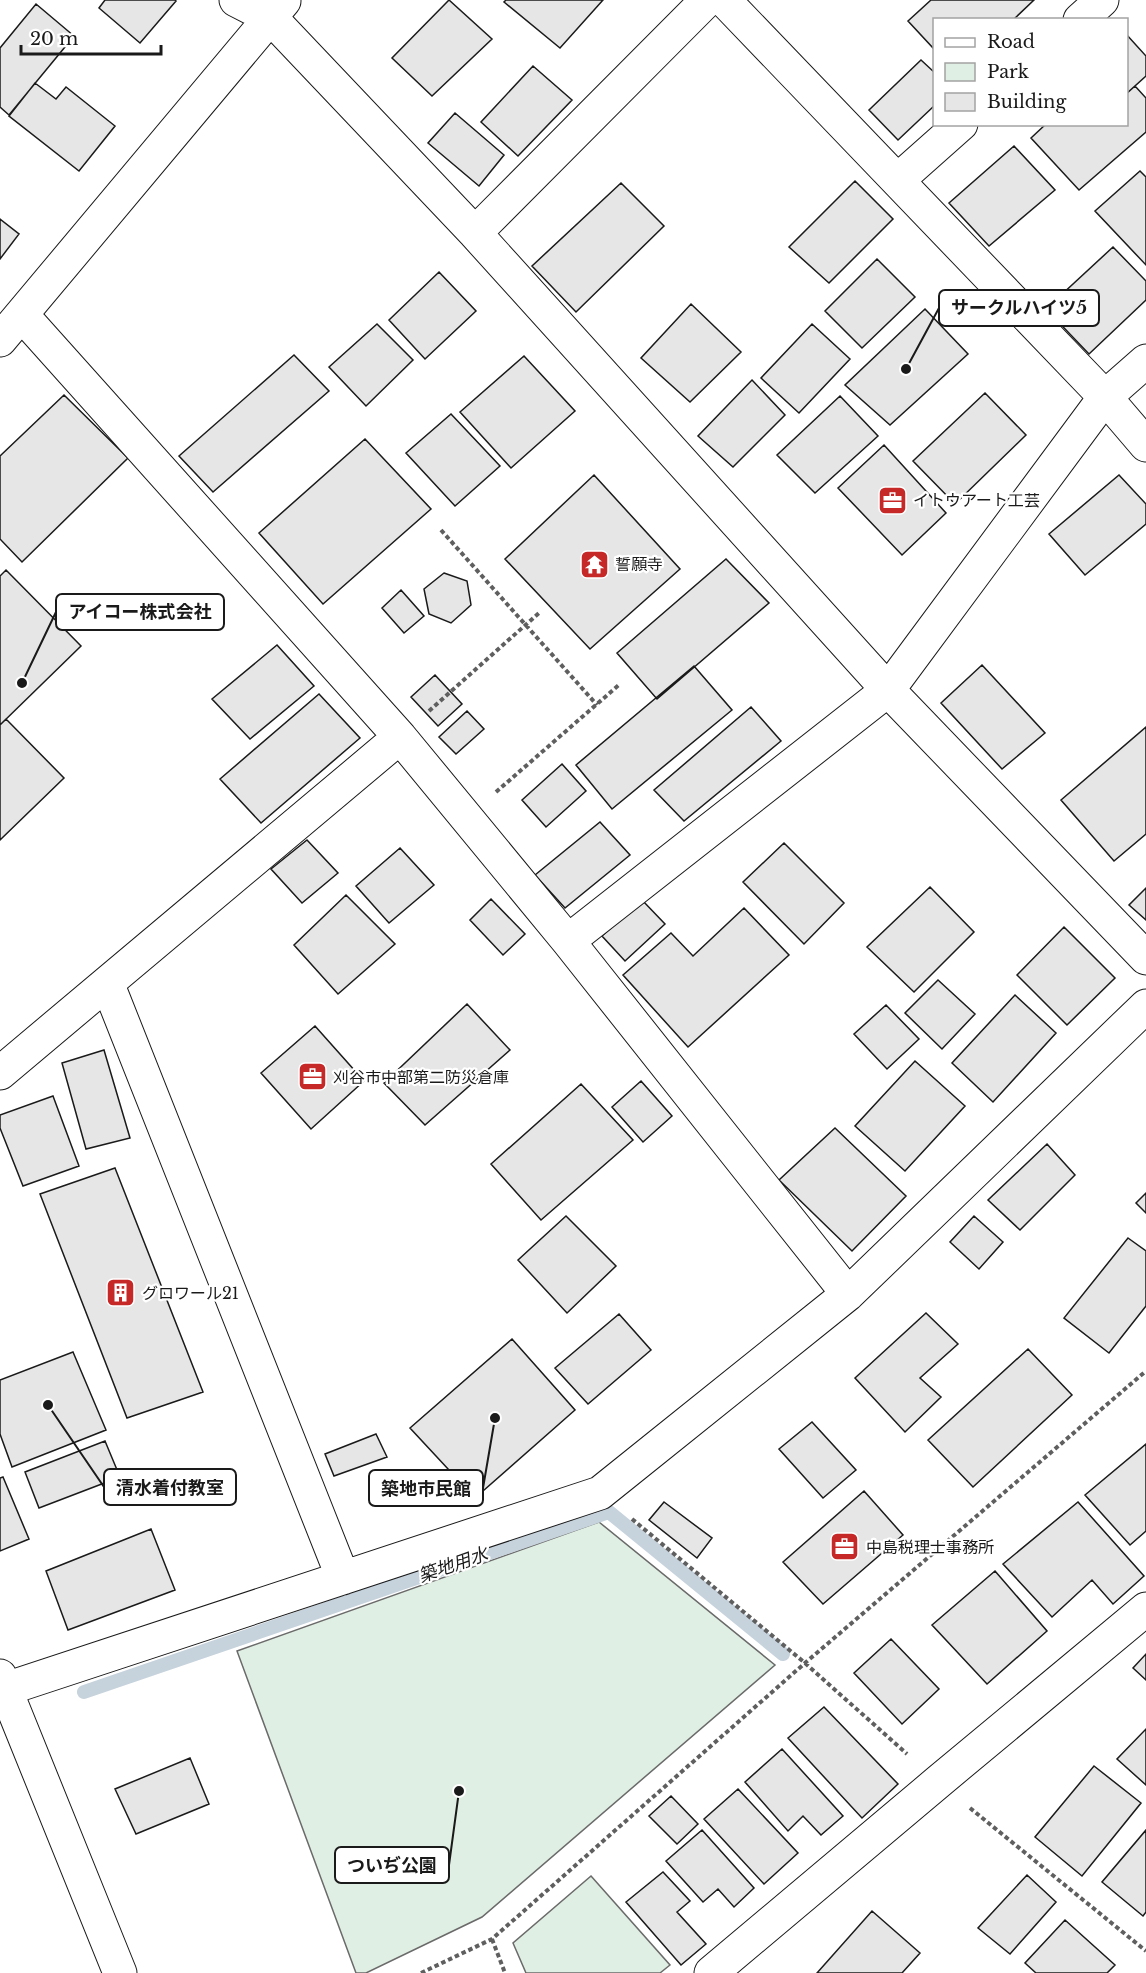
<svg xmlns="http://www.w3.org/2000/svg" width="1146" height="1973" viewBox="0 0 1146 1973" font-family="'Libre Baskerville','Noto Sans JP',serif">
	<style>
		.green { fill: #e0efe3; stroke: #6a6a6a; stroke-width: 1.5 }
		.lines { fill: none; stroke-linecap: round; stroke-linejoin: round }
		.stream { stroke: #c6d2dc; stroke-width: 14 }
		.building { fill: #e6e6e6; stroke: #1a1a1a; stroke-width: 1.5 }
		.minor-casing { stroke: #1a1a1a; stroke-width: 35 }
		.path { stroke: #5f5f5f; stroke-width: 4; stroke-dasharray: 4.5 3; stroke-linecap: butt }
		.minor { stroke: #fff; stroke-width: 33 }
		.labels { text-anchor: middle; stroke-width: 4.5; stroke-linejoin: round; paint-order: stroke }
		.poi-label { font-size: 16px; fill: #1a1a1a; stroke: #fff; text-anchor: start }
		.water-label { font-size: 18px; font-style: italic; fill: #1a1a1a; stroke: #fff }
		.leader { fill: none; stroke: #1a1a1a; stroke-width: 2 }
		.callout-dot { fill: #1a1a1a; stroke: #fff; stroke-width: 2 }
		.callout { fill: #fff; stroke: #1a1a1a; stroke-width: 2 }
		.callout-label { font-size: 18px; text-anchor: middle; font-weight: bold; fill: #1a1a1a }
	</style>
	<rect width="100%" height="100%" fill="#fff"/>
	<path class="green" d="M599 1522 775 1665 482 1917 366 1973H356L237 1651Z
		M591 1876 670 1965 660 1973H526L513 1943Z"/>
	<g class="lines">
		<path class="stream" d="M84 1692 609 1512 783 1654"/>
	</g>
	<path class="building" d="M105 0H175L176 1 140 43 99 8Z
		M449 0 492 39 432 96 392 58Z
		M506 0H603L560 48 504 2Z
		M931 0H1034L1013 20H934V49L908 21Z
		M36 4 74 36 9 115 0 107V48Z
		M1126 34 1146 56V76L1126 94Z
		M921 60 934 72V106L898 140 869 110Z
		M533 66 572 100 518 156 481 122Z
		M35 83 56 99 66 87 115 126 79 171 9 116Z
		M1135 86 1146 98V132L1079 190 1031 138 1046 124H1126V94Z
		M455 113 504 155 479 186 428 143Z
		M1014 146 1055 190 989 246 949 203Z
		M1140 171 1146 177V265L1095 211Z
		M855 181 893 219 829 283 789 247Z
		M621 183 664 226 576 312 532 266Z
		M0 219 19 234 0 259Z
		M1113 247 1146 281V300L1089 354 1046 309Z
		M877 259 915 297 862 348 825 311Z
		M439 272 476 311 425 359 389 320Z
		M691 304 741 352 690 402 641 358Z
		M925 309 968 354 890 425 845 385Z
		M377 324 413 360 366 406 329 367Z
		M812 324 850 359 799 413 761 378Z
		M294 355 329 391 213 492 179 456Z
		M524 356 575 411 511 468 460 412Z
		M752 380 785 415 733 467 698 436Z
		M985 393 1026 435 955 504 913 461Z
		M64 395 128 458 22 562 0 539V456Z
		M840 396 878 436 815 493 777 455Z
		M451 414 500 466 455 506 406 453Z
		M365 439 431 509 323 604 259 533Z
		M884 445 946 513 902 555 838 488Z
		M594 475 680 569 590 649 505 559Z
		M1119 475 1146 504V524L1085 575 1049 534Z
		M726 559 769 603 657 699 617 653Z
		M6 570 81 646 0 725V576Z
		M444 573 467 581 471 605 451 623 429 614 424 589Z
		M401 590 424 616 404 633 382 608Z
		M277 645 314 686 250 739 212 699Z
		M982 665 1045 733 1002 769 941 703Z
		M694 666 732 710 612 809 576 765Z
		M435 675 462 704 438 726 411 697Z
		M319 694 360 738 261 823 220 779Z
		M751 707 781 741 684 821 654 790Z
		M467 711 484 729 456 754 439 737Z
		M6 719 64 778 0 840V725Z
		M1146 727V834L1114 861 1061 800Z
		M562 764 586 791 546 827 522 800Z
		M600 822 630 855 565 908 535 875Z
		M307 840 338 873 302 903 271 869Z
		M784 843 844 903 804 944 743 882Z
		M400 848 434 885 389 923 356 886Z
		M930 887 974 932 914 992 867 947Z
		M1146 888V920L1129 905Z
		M346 895 395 944 338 994 294 945Z
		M491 899 525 934 503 955 470 920Z
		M642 900 665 924 625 961 602 936Z
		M744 908 789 955 688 1047 623 975 671 933 693 956Z
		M1064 927 1115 978 1067 1025 1017 975Z
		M938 980 975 1014 942 1049 905 1013Z
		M1015 995 1056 1033 993 1102 952 1063Z
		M467 1004 510 1050 425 1125 384 1083Z
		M886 1005 919 1039 887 1069 854 1034Z
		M315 1026 364 1081 311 1129 261 1073Z
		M104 1050 130 1138 86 1149 62 1063Z
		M915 1061 965 1106 905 1171 855 1126Z
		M641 1081 672 1116 643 1142 612 1107Z
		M581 1084 633 1140 541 1220 491 1164Z
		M53 1096 79 1166 23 1186 0 1128V1115Z
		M835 1128 906 1196 852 1251 779 1180Z
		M1047 1144 1075 1175 1020 1230 988 1200Z
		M115 1168 203 1392 127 1418 40 1194Z
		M1146 1193V1213L1136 1203Z
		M566 1216 616 1266 567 1313 518 1260Z
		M974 1216 1003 1242 979 1269 950 1242Z
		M1128 1238 1146 1251V1306L1109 1353 1064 1318Z
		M926 1313 958 1344 920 1378 941 1397 905 1432 855 1378Z
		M619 1314 651 1350 588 1404 555 1368Z
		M512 1339 575 1410 475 1498 410 1428Z
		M1028 1349 1072 1395 973 1487 928 1440Z
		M73 1352 106 1430 12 1467 0 1434V1380Z
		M812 1422 856 1470 823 1498 779 1449Z
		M376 1434 387 1457 334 1476 325 1454Z
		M105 1441 120 1477 39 1508 25 1472Z
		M1146 1444V1531L1130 1545 1085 1495Z
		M3 1477 29 1539 0 1551V1478Z
		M864 1491 903 1535 823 1604 783 1562Z
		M664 1502 712 1538 697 1558 649 1520Z
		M1078 1502 1144 1576 1113 1604 1092 1580 1052 1617 1003 1564Z
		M151 1529 175 1590 68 1630 46 1571Z
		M995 1571 1047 1631 987 1684 932 1625Z
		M891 1639 939 1689 902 1724 854 1673Z
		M1146 1654V1680L1133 1668Z
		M824 1707 898 1784 862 1818 788 1738Z
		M1146 1729V1785L1117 1759Z
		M782 1749 843 1816 821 1835 803 1816 788 1831 745 1782Z
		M190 1758 209 1804 136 1834 115 1789Z
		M1094 1766 1141 1803 1082 1876 1035 1837Z
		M738 1789 798 1853 764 1884 704 1819Z
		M671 1796 698 1824 677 1844 649 1816Z
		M702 1830 754 1888 734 1907 718 1889 703 1902 666 1861Z
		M1146 1830V1912L1143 1916 1102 1882Z
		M663 1872 690 1901 677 1912 706 1944 681 1965 626 1902Z
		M1027 1875 1056 1902 1010 1954 978 1928Z
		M872 1911 920 1953 902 1973H817Z
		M1065 1920 1115 1965 1107 1973H1036L1025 1963Z"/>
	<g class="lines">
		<defs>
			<path id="minor" d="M236 0 271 18 475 233 888 690 1146 958
				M724 0 1105 397 1146 445
				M1080 20 1102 0
				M898 180 961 124
				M475 233 707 0
				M22 315 400 737 568 941 848 1294
				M0 340 284 1
				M568 941 888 690 1105 397 1146 361
				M108 985 343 1578
				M0 1073 400 737
				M0 1676 120 1973
				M0 1691 600 1493 848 1294 1146 1006
				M711 1973 938 1782 1146 1609"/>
		</defs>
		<use href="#minor" class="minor-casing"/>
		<path class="path" d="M441 530 597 705
			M429 711 540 612
			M496 792 620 684
			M632 1519 805 1663 907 1754
			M970 1808 1146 1951
			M492 1939 505 1973
			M421 1973 492 1939 805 1663 1146 1371"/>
		<use href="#minor" class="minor"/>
	</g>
	<defs>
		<symbol id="office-square" viewBox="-11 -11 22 22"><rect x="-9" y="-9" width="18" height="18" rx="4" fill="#c62828" stroke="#fff"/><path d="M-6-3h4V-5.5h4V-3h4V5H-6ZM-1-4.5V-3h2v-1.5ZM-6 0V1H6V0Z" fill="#fff"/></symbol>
		<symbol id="temple-square" viewBox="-11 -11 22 22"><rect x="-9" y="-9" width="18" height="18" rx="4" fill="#c62828" stroke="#fff"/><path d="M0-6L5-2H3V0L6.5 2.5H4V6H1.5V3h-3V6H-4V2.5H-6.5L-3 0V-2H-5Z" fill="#fff"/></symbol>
		<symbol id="building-square" viewBox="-11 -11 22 22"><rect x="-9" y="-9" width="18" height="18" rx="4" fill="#c62828" stroke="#fff"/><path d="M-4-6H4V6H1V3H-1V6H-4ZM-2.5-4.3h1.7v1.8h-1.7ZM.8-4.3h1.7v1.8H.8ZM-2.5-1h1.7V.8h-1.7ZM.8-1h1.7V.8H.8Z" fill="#fff"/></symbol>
	</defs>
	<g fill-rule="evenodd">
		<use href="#office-square" x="876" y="484" width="33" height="33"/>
		<use href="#temple-square" x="578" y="548" width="33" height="33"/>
		<use href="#office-square" x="296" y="1060" width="33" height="33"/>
		<use href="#building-square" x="104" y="1276" width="33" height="33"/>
		<use href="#office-square" x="828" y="1530" width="33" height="33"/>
	</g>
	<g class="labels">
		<g class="poi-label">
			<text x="913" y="506">イトウアート工芸</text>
			<text x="615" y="570">誓願寺</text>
			<text x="333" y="1083">刈谷市中部第二防災倉庫</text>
			<text x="142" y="1299">グロワール21</text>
			<text x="866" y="1553">中島税理士事務所</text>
		</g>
		<g class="water-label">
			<text transform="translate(453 1565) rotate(-19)" y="6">築地用水</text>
		</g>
	</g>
	<path class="leader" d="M906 369L939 308M22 683L56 612M48 1405L104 1487M495 1418L483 1488M459 1791L449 1865"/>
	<g class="callout-dot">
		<circle cx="906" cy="369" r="6"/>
		<circle cx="22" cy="683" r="6"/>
		<circle cx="48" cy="1405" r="6"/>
		<circle cx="495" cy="1418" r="6"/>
		<circle cx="459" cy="1791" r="6"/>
	</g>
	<g class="callout">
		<rect x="939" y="290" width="160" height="36" rx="6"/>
		<rect x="56" y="594" width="168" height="36" rx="6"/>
		<rect x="104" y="1469" width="132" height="36" rx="6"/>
		<rect x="369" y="1470" width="114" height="36" rx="6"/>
		<rect x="335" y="1847" width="114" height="36" rx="6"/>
	</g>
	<g class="callout-label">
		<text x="1019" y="314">サークルハイツ5</text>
		<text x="140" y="618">アイコー株式会社</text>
		<text x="170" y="1494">清水着付教室</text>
		<text x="426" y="1495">築地市民館</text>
		<text x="392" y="1872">ついぢ公園</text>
	</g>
	<rect x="933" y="18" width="195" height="108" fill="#ffffff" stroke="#a3a3a3" stroke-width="1.5"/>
	<rect x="945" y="38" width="30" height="9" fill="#ffffff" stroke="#a3a3a3" stroke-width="1.5"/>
	<text x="987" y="48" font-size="18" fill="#1a1a1a">Road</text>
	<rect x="945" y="63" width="30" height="18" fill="#e0efe3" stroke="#a3a3a3" stroke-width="1.5"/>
	<text x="987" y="78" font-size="18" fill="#1a1a1a">Park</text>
	<rect x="945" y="93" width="30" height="18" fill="#e6e6e6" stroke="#a3a3a3" stroke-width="1.5"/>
	<text x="987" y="108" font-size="18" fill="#1a1a1a">Building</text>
	<path d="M21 45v9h140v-9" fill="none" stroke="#1a1a1a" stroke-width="3"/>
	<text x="30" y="45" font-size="18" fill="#1a1a1a" stroke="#ffffff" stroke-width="4.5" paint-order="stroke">20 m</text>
</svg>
